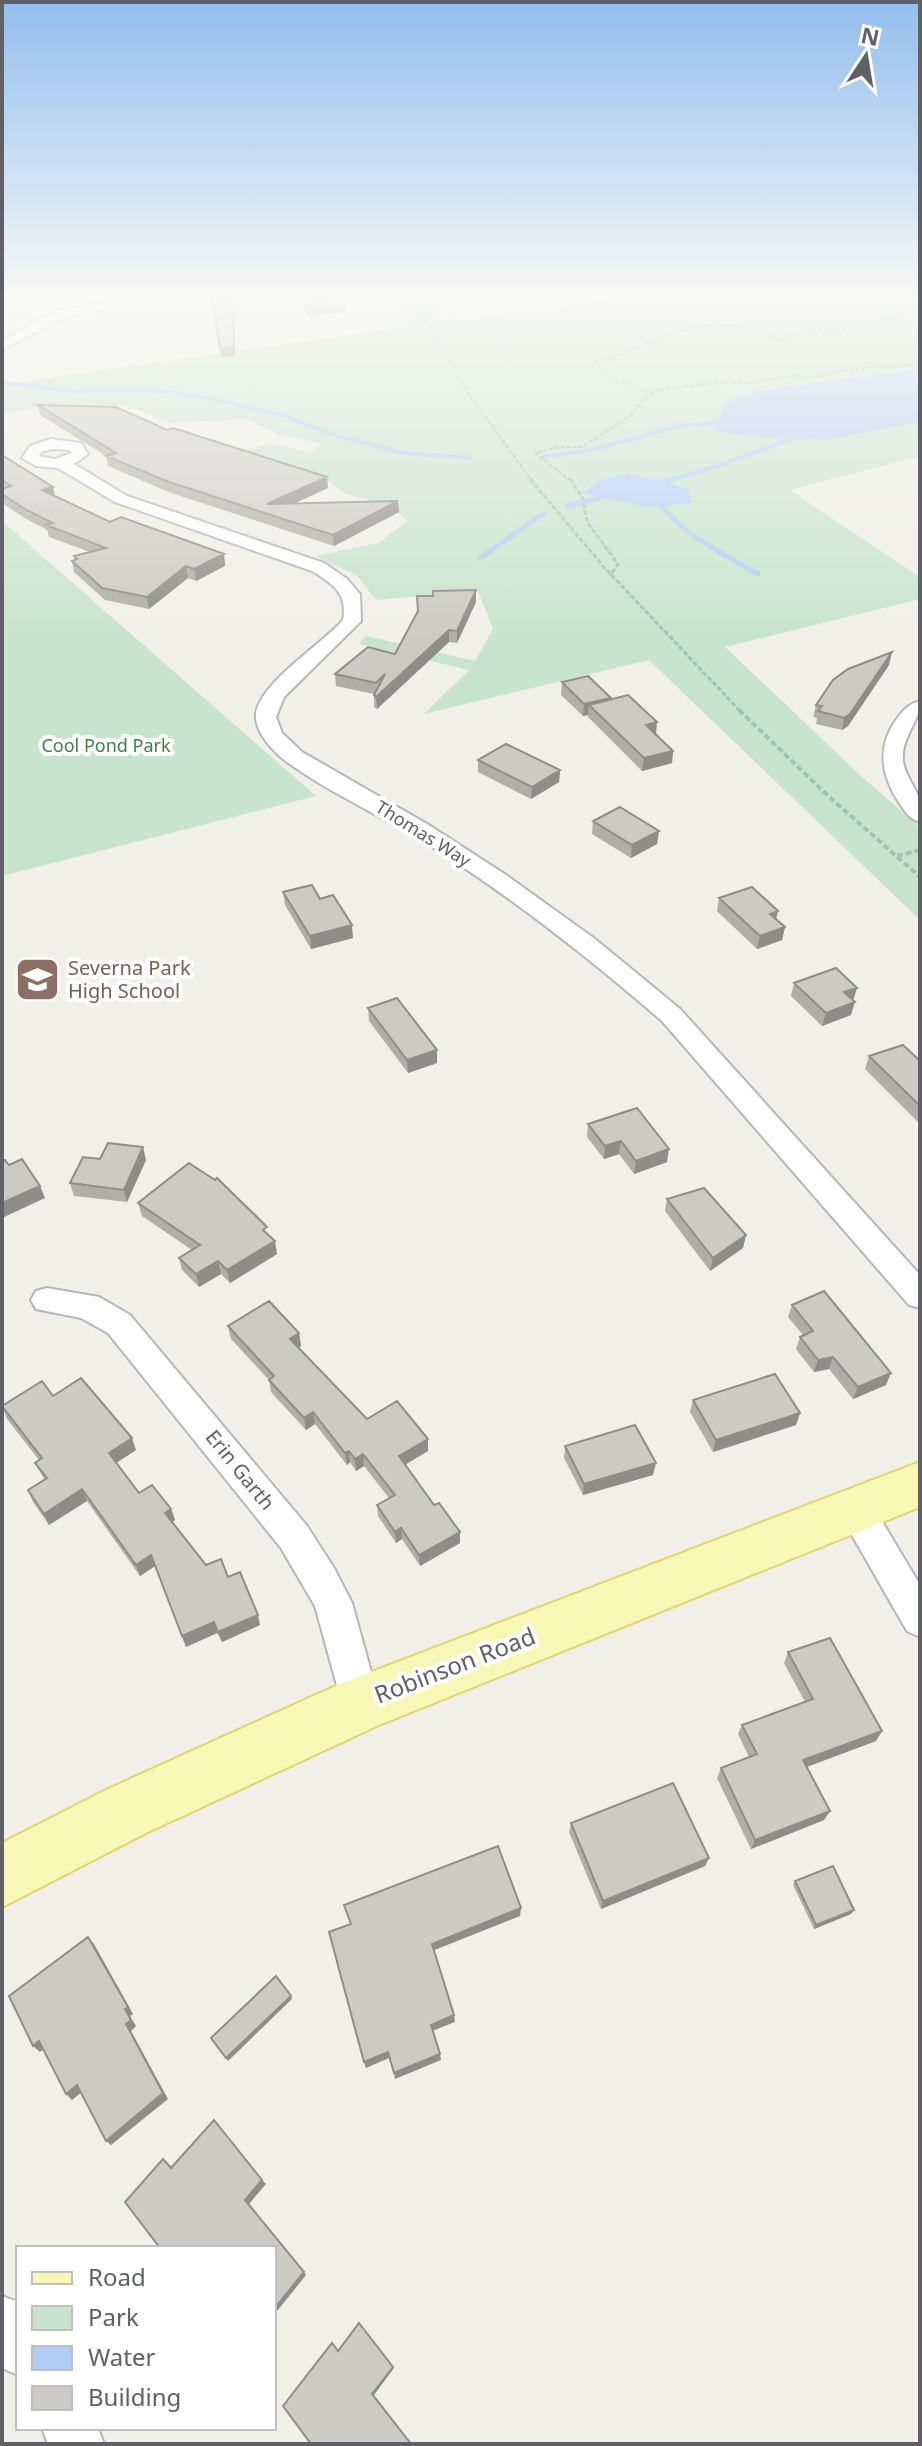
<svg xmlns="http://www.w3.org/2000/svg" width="922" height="2446" viewBox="0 0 922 2446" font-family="'Noto Sans',sans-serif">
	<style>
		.green { fill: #c8e4cc }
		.water { fill: #b1cdf7 }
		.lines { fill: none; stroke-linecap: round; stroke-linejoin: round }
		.stream-far1 { stroke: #b1cdf7; stroke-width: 4 }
		.stream { stroke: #b1cdf7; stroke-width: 5 }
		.street-casing { stroke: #b5b6bb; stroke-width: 4 }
		.primary-casing { stroke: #e4d56d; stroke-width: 4 }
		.path-far2 { stroke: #a1c5b1; stroke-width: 2; stroke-dasharray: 4 2; stroke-linecap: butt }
		.path-far1 { stroke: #a1c5b1; stroke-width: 3; stroke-dasharray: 5 2; stroke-linecap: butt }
		.path { stroke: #a1c5b1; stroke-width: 4; stroke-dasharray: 6 3; stroke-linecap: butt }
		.street { fill: #fff; fill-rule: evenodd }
		.primary { fill: #f7f7b6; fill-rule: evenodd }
		.wall { fill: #afaea9 }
		.shaded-wall { fill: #8e8d8a }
		.building { fill: #cbcac5; stroke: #8e8d8a; stroke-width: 2 }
		.labels { text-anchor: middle; stroke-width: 8; stroke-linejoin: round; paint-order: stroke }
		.far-park-label { font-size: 18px; fill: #3e7f4b; stroke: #fff }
		.far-street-label { font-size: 18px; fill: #5f6167; stroke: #fff }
		.education-label { font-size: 20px; fill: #785e54; stroke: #fff; text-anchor: start }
		.street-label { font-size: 20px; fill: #5f6167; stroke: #fff }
		.near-street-label { font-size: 24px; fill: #5f6167; stroke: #fff }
	</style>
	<rect width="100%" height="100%" fill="#f0efe8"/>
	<path class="green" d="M396 298H432L446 320 620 298H920V456L790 490 920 577V599L725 647 862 777 920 827V920L649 660 424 714 469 670 359 644 366 636 475 661 493 629 478 591 376 600 357 576 315 556 378 543 408 521 390 506 346 494 329 482 229 454 269 444 310 452 323 444 278 434 246 419 170 423 126 405 37 408 2 413V385L408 326Z
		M2 521 316 796 2 876Z"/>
	<path class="water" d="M920 369V422L826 440 765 438 714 431 725 403 759 391Z
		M628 473 688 489 692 503 646 507 584 493 598 481Z"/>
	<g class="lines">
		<path class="stream-far1" d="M2 383 73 391 145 389 207 398 282 415 334 435 404 453 470 458
			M543 457 596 449 683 425 727 423
			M666 481 721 465 798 436"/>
		<path class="stream" d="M653 485 673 479
			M654 495C677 533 721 552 758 574
			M568 506 611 495
			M480 558 543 514"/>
		<defs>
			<path id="street" d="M128 298H158L64 317 2 350V341L55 311Z
				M51 439 81 443 88 454 74 464 127 496 324 563 347 579 360 594 361 621 284 697 276 717 282 733 302 752 427 824 506 875 595 939 680 1009 920 1275V1308L909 1305 662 1021C588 957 512 897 429 845 383 816 331 794 287 762 275 753 257 735 256 718 254 686 323 644 343 620 348 593 333 584 312 571L115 502 58 468 36 466 22 458 30 446ZM52 449 70 450 72 453 55 459 39 456 41 452Z
				M920 701C920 723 901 736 903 761 905 777 917 788 920 802 921 808 920 816 920 822 909 819 904 810 898 801 881 774 877 747 896 720 902 711 910 703 920 701Z
				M47 1288 99 1297 130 1315 307 1526 334 1568 352 1603 380 1704 374 1718 360 1723 346 1718 315 1606 281 1548 108 1333 81 1318 36 1309 31 1300 36 1291Z
				M855 1493 868 1498 920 1585V1637L907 1631 837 1509 842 1498Z
				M2 2296 18 2302V2375L2 2368Z
				M42 2428H98L104 2444H48Z"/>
			<path id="primary" d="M920 1462V1507L379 1725 148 1832 2 1907V1843L106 1790 340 1684Z"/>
		</defs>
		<use href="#street" class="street-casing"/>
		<use href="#primary" class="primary-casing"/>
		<path class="path-far2" d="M413 298 468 393 532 481
			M653 393 606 376 599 369 601 363 665 335 700 326H734L780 340 814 329H845L904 314 907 306H920
			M571 481 535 453 559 447H582L630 416 648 395 657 390 722 382 753 383 785 376 822 377 836 371 920 364"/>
		<path class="path-far1" d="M530 479 603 566 741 712
			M570 479 583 499 587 522 618 564 610 576"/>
		<path class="path" d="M739 710 826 794 920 877
			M897 856 920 850"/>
		<use href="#street" class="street"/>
		<use href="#primary" class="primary"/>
	</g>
	<path class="wall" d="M38 405 167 430 327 477 328 488 295 503 399 512 334 546 171 493 108 466 106 456 40 415Z
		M2 455 53 487 55 496 110 522 224 554 225 566 196 581 188 578 149 609 105 600 74 572 72 561 75 560 74 556 90 552 49 537 47 530 26 519 2 503Z
		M476 602 457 643 449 642 377 709 374 707V694L336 686 335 674 395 654Z
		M889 665 848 726 842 730 816 724 817 718 813 717 816 705Z
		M562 682 611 699 656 734 673 751 672 763 642 771 588 717V715L583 716 561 695Z
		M478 760 560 770 559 782 531 799 478 772Z
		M593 821 657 844 631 858 592 834Z
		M283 892 320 899 353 938 311 949 285 905Z
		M719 898 776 919 785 927 782 940 757 949 717 911Z
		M794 983 853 1001 851 1015 822 1026 791 996Z
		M368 1008 437 1063 408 1073 369 1021Z
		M869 1056 920 1061V1124L865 1069Z
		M588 1124 667 1162 634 1174 619 1154 604 1159 587 1137Z
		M100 1159 146 1160 127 1202 74 1196 70 1183Z
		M667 1199 746 1235 743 1248 710 1271 665 1211Z
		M138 1203 269 1235 277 1254 230 1283 221 1274 199 1287 182 1270 179 1258 192 1250 142 1216Z
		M792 1305 886 1385 853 1399 829 1369 814 1372 796 1349 800 1337 803 1335 788 1317Z
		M228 1326 299 1333 301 1346 298 1347 367 1419 428 1451 405 1465 460 1543 420 1566 402 1539 396 1543 378 1516 377 1505 389 1498 364 1466 356 1471 350 1462 347 1465 315 1424 306 1430 271 1392 269 1380 231 1339Z
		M53 1396 136 1450 116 1463 139 1493 171 1509 175 1520 172 1522 206 1565 228 1577 260 1625 222 1642 217 1633 186 1647 155 1566 140 1576 87 1501 49 1525 33 1502 28 1490 44 1479 35 1463 39 1460 7 1419 2 1406Z
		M693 1400 800 1413 796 1425 713 1452 690 1412Z
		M565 1446 653 1475 583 1495 564 1458Z
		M788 1652 882 1731 876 1741 807 1767 830 1811 824 1820 751 1849 717 1778 721 1768 749 1757 738 1734 742 1725 805 1702 784 1663Z
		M571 1823 709 1858 705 1866 601 1909 569 1832Z
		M795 1881 854 1910 851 1914 814 1929 793 1885Z"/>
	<path class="shaded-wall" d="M234 298 235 356 221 357 220 348Z
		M346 303V312L307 316 306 307Z
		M327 477 328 488 269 515 267 504Z
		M53 487 55 498 42 490Z
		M398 501 399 512 334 546 333 535Z
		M224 554 225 566 196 581 194 569Z
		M186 566 188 578 149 609 147 597Z
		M476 590V602L457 643V631Z
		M449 630V642L377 709 376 697Z
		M892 652 889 665 848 726 842 730 844 718Z
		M611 698 610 710 589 705 588 715 583 716 584 704Z
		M657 722 656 735 646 725Z
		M673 751 672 763 642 771 644 758Z
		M560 770 559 782 531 799 532 787Z
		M659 831 657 844 631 858 632 845Z
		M778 911 775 924 770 914Z
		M352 925 353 938 311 949 310 936Z
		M785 927 782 940 757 949 760 936Z
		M857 988 853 1001 844 992Z
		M855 1002 851 1015 822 1026 826 1013Z
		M437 1050V1063L408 1073 407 1060Z
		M621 1141 619 1154 604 1159 605 1146Z
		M143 1147 146 1160 127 1202 124 1190Z
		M669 1149 667 1162 634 1174 636 1161Z
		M40 1186 45 1198 2 1218V1203Z
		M746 1235 743 1248 710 1271 713 1258Z
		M275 1241 277 1254 230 1283 227 1270Z
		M218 1261 221 1274 199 1287 196 1274Z
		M299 1333 301 1346 292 1351 290 1339Z
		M833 1357 829 1369 814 1372 818 1360Z
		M891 1373 886 1385 853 1399 858 1387Z
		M313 1412 315 1424 306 1430 304 1418Z
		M800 1413 796 1425 713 1452 716 1440Z
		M132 1438 136 1450 113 1465 109 1453Z
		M428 1439V1451L399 1468V1456Z
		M349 1451 350 1462 347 1465 345 1453Z
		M363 1454 364 1466 356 1471 355 1459Z
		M656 1463 653 1475 583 1495 584 1484Z
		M82 1489 87 1501 49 1525 44 1514Z
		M171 1509 175 1520 169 1524 165 1513Z
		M401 1528 402 1539 396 1543 395 1532Z
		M460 1532V1543L420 1566 419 1555Z
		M151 1555 155 1566 140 1576 136 1565Z
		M258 1615 260 1625 222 1642 218 1632Z
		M214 1622 217 1633 186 1647 182 1636Z
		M882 1731 876 1741 798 1770 803 1760Z
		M830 1811 824 1820 751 1849 755 1840Z
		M709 1858 705 1866 601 1909 603 1901Z
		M521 1908 520 1916 432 1951V1944Z
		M854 1910 851 1914 814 1929 816 1925Z
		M88 1937 94 1944 133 2014 130 2016 136 2026 131 2031 168 2099 111 2145 106 2141 126 2024Z
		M291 1996 292 1999 228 2061 226 2058Z
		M454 2015 455 2022 432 2031 431 2025Z
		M39 2041 45 2048 40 2052 33 2046Z
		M388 2052 389 2058 366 2068 364 2062Z
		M440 2054 441 2060 395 2079 394 2073Z
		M77 2085 83 2091 72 2100 66 2094Z
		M262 2180 266 2184 249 2204 306 2275 274 2315V2309L245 2200Z
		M359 2323 394 2368 374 2395 412 2444 372 2394Z"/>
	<path class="building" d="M212 298H234V347L220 348Z
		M304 298H342L346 303 306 307Z
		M38 405 116 407 167 430 173 428 327 477 267 504 398 501 333 535 169 482 106 456 116 453Z
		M2 455 53 487 42 490 110 522 121 517 224 554 194 569 186 566 147 597 102 588 72 561 77 559 74 556 106 548 46 525 53 523 23 508 2 494V489L11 486 2 480Z
		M476 590 457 631 449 630 376 697 374 695 385 674 376 683 335 674 368 647 395 654 418 611 417 596H433V591Z
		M892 652 850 714 844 718 818 711 822 706 816 705 833 680 848 669Z
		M588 676 611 698 584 704 562 682Z
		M628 695 657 722 646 725 673 751 644 758 589 705Z
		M506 744 560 770 532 787 478 760Z
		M620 807 659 831 632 845 593 821Z
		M312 885 320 899 333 895 352 925 310 936 283 892Z
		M752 887 778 911 770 914 785 927 760 936 719 898Z
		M836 968 857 988 844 992 855 1002 826 1013 794 983Z
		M397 998 437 1050 407 1060 368 1008Z
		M903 1045 920 1061V1106L869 1056Z
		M637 1108 669 1149 636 1161 621 1141 605 1146 588 1124Z
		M108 1143 143 1147 124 1190 70 1183 83 1157 100 1159Z
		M22 1159 40 1186 2 1203V1161L5 1160 9 1165Z
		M189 1163 215 1180 217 1178 267 1227 263 1230 275 1241 227 1270 218 1261 196 1274 179 1258 200 1245 138 1203Z
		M704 1188 746 1235 713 1258 667 1199Z
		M824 1291 891 1373 858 1387 833 1357 818 1360 800 1337 813 1331 792 1305Z
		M269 1301 299 1333 290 1339 367 1419 397 1401 428 1439 399 1456 434 1505 439 1503 460 1532 419 1555 401 1528 395 1532 377 1505 395 1495 363 1454 355 1459 349 1451 345 1453 313 1412 304 1418 269 1380 274 1376 228 1326Z
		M775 1374 800 1413 716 1440 693 1400Z
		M81 1378 132 1438 109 1453 139 1493 152 1485 171 1509 165 1513 206 1565 221 1559 228 1577 240 1572 258 1615 218 1632 214 1622 182 1636 151 1555 136 1565 82 1489 44 1514 28 1490 47 1478 35 1463 42 1458 2 1406 42 1381 53 1396Z
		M635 1425 656 1463 584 1484 565 1446Z
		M830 1638 882 1731 803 1760 830 1811 755 1840 721 1768 757 1754 742 1725 813 1699 788 1652Z
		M673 1783 709 1858 603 1901 571 1823Z
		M498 1846 521 1908 432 1944 454 2015 431 2025 440 2054 394 2073 388 2052 364 2062 329 1932 351 1924 344 1905Z
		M833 1866 854 1910 816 1925 795 1881Z
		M88 1937 128 2007 125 2009 131 2020 126 2024 163 2093 106 2141 77 2085 66 2094 39 2041 33 2046 9 1996Z
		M276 1976 291 1996 226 2058 211 2038Z
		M214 2120 262 2180 245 2200 304 2272 274 2309V2248H160L125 2202 163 2159 171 2168Z
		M359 2323 393 2367 372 2394 411 2444H311L283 2406 332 2343 338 2351Z"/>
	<linearGradient id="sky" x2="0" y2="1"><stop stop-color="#92beee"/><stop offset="0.46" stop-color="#f8f8f5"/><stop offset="1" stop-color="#f8f8f5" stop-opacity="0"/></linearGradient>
	<rect width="922" height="641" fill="url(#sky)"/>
	<defs>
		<symbol id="school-square" viewBox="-11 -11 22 22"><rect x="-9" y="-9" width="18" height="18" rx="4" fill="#8d6e63" stroke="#fff"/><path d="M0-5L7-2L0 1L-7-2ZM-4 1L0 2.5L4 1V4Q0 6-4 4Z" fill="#fff"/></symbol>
	</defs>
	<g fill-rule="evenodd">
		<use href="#school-square" x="12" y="954" width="51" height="51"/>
	</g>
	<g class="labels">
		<g class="far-park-label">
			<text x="106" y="752">Cool Pond Park</text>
		</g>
		<g class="far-street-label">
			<text transform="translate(423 834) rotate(32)" y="6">Thomas Way</text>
		</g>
		<g class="education-label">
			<text x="68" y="975">Severna Park<tspan x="68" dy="23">High School</tspan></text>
		</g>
		<g class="street-label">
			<text transform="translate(240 1470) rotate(51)" y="7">Erin Garth</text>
		</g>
		<g class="near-street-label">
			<text transform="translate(455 1666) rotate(-21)" y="8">Robinson Road</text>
		</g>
	</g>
	<rect width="922" height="2446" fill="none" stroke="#5f6167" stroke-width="8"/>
	<rect x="16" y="2246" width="260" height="184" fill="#ffffff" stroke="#bfc0c2" stroke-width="2"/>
	<rect x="32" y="2272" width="40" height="12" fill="#f7f7b6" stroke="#bfc0c2" stroke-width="2"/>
	<text x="88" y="2286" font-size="24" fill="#5f6167">Road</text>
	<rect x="32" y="2306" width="40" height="24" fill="#c8e4cc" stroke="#bfc0c2" stroke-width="2"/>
	<text x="88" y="2326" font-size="24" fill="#5f6167">Park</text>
	<rect x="32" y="2346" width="40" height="24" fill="#b1cdf7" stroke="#bfc0c2" stroke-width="2"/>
	<text x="88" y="2366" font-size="24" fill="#5f6167">Water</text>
	<rect x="32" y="2386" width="40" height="24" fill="#cbcac5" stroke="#bfc0c2" stroke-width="2"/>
	<text x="88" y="2406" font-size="24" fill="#5f6167">Building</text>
	<g transform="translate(866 56) rotate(12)" stroke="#ffffff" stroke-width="6" paint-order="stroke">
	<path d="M0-6L14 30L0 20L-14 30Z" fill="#5f6167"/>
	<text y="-12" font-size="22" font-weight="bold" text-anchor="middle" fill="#5f6167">N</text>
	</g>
</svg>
